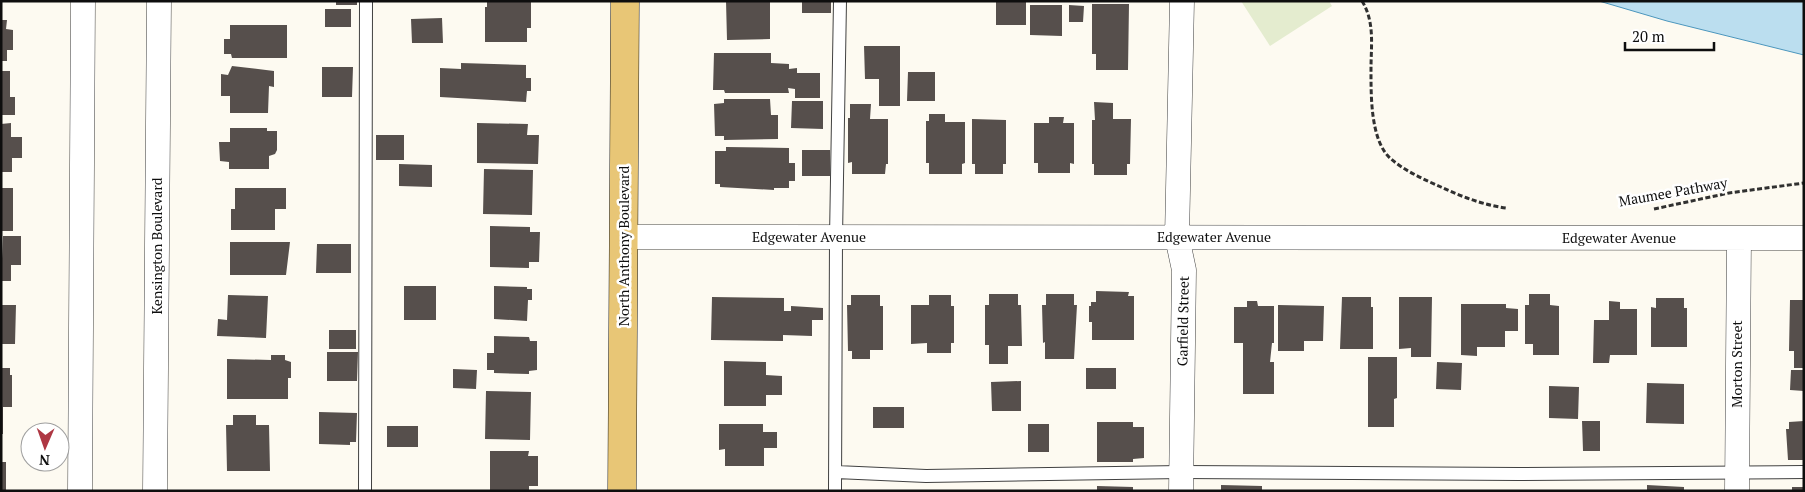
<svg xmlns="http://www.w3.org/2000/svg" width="1805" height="492" viewBox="0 0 1805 492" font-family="'PT Serif',serif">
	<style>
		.pitch { fill: #e4eccf }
		.water { fill: #bbdeef; stroke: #4b96bd }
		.building { fill: #564f4c }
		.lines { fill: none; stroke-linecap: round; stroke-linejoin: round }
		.service-casing { stroke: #414141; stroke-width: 14 }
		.minor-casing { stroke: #414141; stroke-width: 25 }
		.primary-casing { stroke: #1f1f1f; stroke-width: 29 }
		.path { stroke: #303030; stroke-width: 3; stroke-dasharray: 5 2.5; stroke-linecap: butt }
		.service { stroke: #fff; stroke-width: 12 }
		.minor { stroke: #fff; stroke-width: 24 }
		.primary { stroke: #e8c676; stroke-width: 28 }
		.labels { text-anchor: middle; stroke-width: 5; stroke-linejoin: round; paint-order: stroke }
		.street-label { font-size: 14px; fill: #0e0e0e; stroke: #fff }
	</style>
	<rect width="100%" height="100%" fill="#fdfaf1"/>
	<path class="pitch" d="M1241 1H1329L1332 6 1270 46Z"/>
	<path class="water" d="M1599 1H1804V55L1667 21Z"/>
	<path class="building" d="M336 1H357V5H336Z
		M487 1H531V28H527V42H485V7H487Z
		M726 1 770 2V39L727 40Z
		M802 1H831V13H802Z
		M996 1H1026V25H996Z
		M1092 4H1129L1128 70H1096V54H1092Z
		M1030 5H1062V36L1030 35Z
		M1069 5 1084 6 1083 22H1069Z
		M325 9H351V27H325Z
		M442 18 443 43H412L411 19Z
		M1 20H7L6 29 13 30V50H7V61H1Z
		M230 25H287V58H232L231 54H224V39H230Z
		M864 46H900V106H879V79H865Z
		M714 53H771V63L789 64V69L797 68V73H820V98H795V89L788 88 789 93H725L724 90H713Z
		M461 63 526 65V78H531V91H527L526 102 440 97V68L461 69Z
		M232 66 274 71V87L269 86 268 113H230V96H221V74L228 75Z
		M322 67H353L352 97H322Z
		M1 71H10V97H15V115H1Z
		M908 72H935V101H907Z
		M724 99H770L771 115H778V139L724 140V136H715L714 104 724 103Z
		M792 101H823V129L791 128Z
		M1094 102 1113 103V119H1131L1130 164H1127V175H1094V164H1092V120H1095Z
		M850 104H871L870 119H888V164H886L885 174H852V162L848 163V118H850Z
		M929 114H945V122H965V163L962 164V174H929V163H926V121H929Z
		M1049 117H1064L1063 123H1074V164L1070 163V173H1038V163H1034V123H1049Z
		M972 119 1006 120V164H1003V174H975V164H972Z
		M11 123V137H22V158H12V172H1V124Z
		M477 123 528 124 527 135H539L538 164 477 163Z
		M230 128H267V131H277V150L275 154 269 156V169H229V162L220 161 219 142H230Z
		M376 135H404V160H376Z
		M726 147 789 148V163H795V181H789V188H774V190L720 187V184H715V151H726Z
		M802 150H830V176H802Z
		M399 164 432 165V187L399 186Z
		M484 169 533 170 532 215 483 214Z
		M1 188H13V231H1Z
		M235 188H286V209H275V230H231V209H235Z
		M490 226 530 227V232H540L539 262H529V268L490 267Z
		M3 236H21V265H11V281H1Z
		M230 242H290L286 275H230Z
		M317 244H351V273H316Z
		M404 286H436V320H404Z
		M494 286 527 287V289H532V300H528L527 321 494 319Z
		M1096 291 1129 292 1128 296H1134V340H1092V322H1089V306H1091V302H1096Z
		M989 294H1018V305H1021L1022 346H1008V364H989V345H985V305H989Z
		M1046 294H1074V305H1077L1074 359H1045V342L1043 343 1042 305H1046Z
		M1529 294H1550V305L1559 306V355H1533V344H1525V305H1529Z
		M228 295 268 296 266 338 217 336 218 319 227 320Z
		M851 295H880V306H883V350H870V359H852V351H848L847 305H851Z
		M929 295H951V306H954V343H951V353H927V343L911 344V305H929Z
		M712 297 784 298V311H791V306L823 308V320H812V336L783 335V341L711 340Z
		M1342 297H1371V307H1373V349H1340Z
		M1399 297H1432L1431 357H1411V348L1399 349Z
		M1656 298H1684V308H1687V347H1651V307L1656 308Z
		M1790 300H1804V368H1794V351H1789Z
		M1247 301H1257L1258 306H1274V343H1272L1270 362H1274V394H1243V343H1234V307H1247Z
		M1609 301 1620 302V309H1637V355H1610L1609 363H1593L1594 320H1609Z
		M1461 304H1506V308L1518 309V331H1505V347H1477V356L1461 355Z
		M1 305H16L15 344H1Z
		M1278 305 1324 306 1323 341H1304V351H1278Z
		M329 330H356V349H329Z
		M494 336 529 337 530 341H537V370L529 371V374L494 373V370H487V353H494Z
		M327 352H358L357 381H327Z
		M271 355H285V360L291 362V378H288V399H227V359L271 360Z
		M1368 357H1397V398L1394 399V427H1368Z
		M724 361 766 362V375L782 376V395H766V406H724Z
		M1437 362 1462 363 1461 390 1436 389Z
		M1 368H10V375H12V407H3V434H1Z
		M1086 368H1116V389H1086Z
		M453 369 477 370 476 389 453 388Z
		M1791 370H1804V391L1790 390Z
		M1021 381V411H992L991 382Z
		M1647 383 1684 384V424L1646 423Z
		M1549 386 1579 387 1578 419 1549 418Z
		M486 391 531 392 530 440 485 439Z
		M873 407H904V428H873Z
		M319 412 357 413 356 442H350V445L319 444Z
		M233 415H256V425H269L270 471H227L226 425H233Z
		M1582 421H1600V451H1583Z
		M1804 421V460H1788L1786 429H1789V422Z
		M1097 422H1133V427H1144V458L1133 459V462H1097Z
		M719 424H763V432H777V448H764V466H725V449L719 450Z
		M1028 424H1049V452H1028Z
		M387 426H418V447H387Z
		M490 451H529L528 456H538V486H529V490H490Z
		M1 462H6V491H1Z
		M1221 485 1262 486V491H1221Z
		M1647 485 1684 487V491H1647Z
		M1097 486 1133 487V491H1097Z
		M1792 487H1804V491H1792Z"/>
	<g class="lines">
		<defs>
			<path id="service" d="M836 472 926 476 1181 472 1518 474 1804 472
				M365 491 366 1
				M835 491 836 237 840 1"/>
			<path id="minor" d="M624 237 1804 238
				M80 491 83 1
				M155 491 159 1
				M1181 491 1184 270 1177 237 1182 1
				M1737 491 1739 238"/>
			<path id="primary" d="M622 491 625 1"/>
		</defs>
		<use href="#service" class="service-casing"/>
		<use href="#minor" class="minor-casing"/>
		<use href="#primary" class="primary-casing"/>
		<path class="path" d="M1362 1C1375 22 1371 46 1371 68 1371 94 1370 141 1391 159 1405 171 1425 180 1441 187 1462 197 1484 205 1506 208
			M1654 209 1729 193 1804 183"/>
		<use href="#service" class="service"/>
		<use href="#minor" class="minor"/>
		<use href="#primary" class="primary"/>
	</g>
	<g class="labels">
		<g class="street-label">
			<text transform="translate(1673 192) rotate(-10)" y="5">Maumee Pathway</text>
			<text x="809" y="242">Edgewater Avenue</text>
			<text x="1214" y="242">Edgewater Avenue</text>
			<text x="1619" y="243">Edgewater Avenue</text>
			<text transform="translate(157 246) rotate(-90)" y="5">Kensington Boulevard</text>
			<text transform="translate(624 246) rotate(-90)" y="5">North Anthony Boulevard</text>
			<text transform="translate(1183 321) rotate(-89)" y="5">Garfield Street</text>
			<text transform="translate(1737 364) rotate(-90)" y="5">Morton Street</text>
		</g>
	</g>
	<rect width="1805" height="492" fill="none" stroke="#0e0e0e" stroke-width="5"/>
	<g transform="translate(45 447) rotate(182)"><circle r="24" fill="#ffffff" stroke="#9f9f9f"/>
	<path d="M0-4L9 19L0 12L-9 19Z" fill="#ae3743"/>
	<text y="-8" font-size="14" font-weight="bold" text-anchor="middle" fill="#0e0e0e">N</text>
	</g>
	<path d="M1625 42v8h89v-8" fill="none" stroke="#0e0e0e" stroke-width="2.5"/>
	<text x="1632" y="42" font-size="15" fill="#0e0e0e" stroke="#ffffff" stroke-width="4" paint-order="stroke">20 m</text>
</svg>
